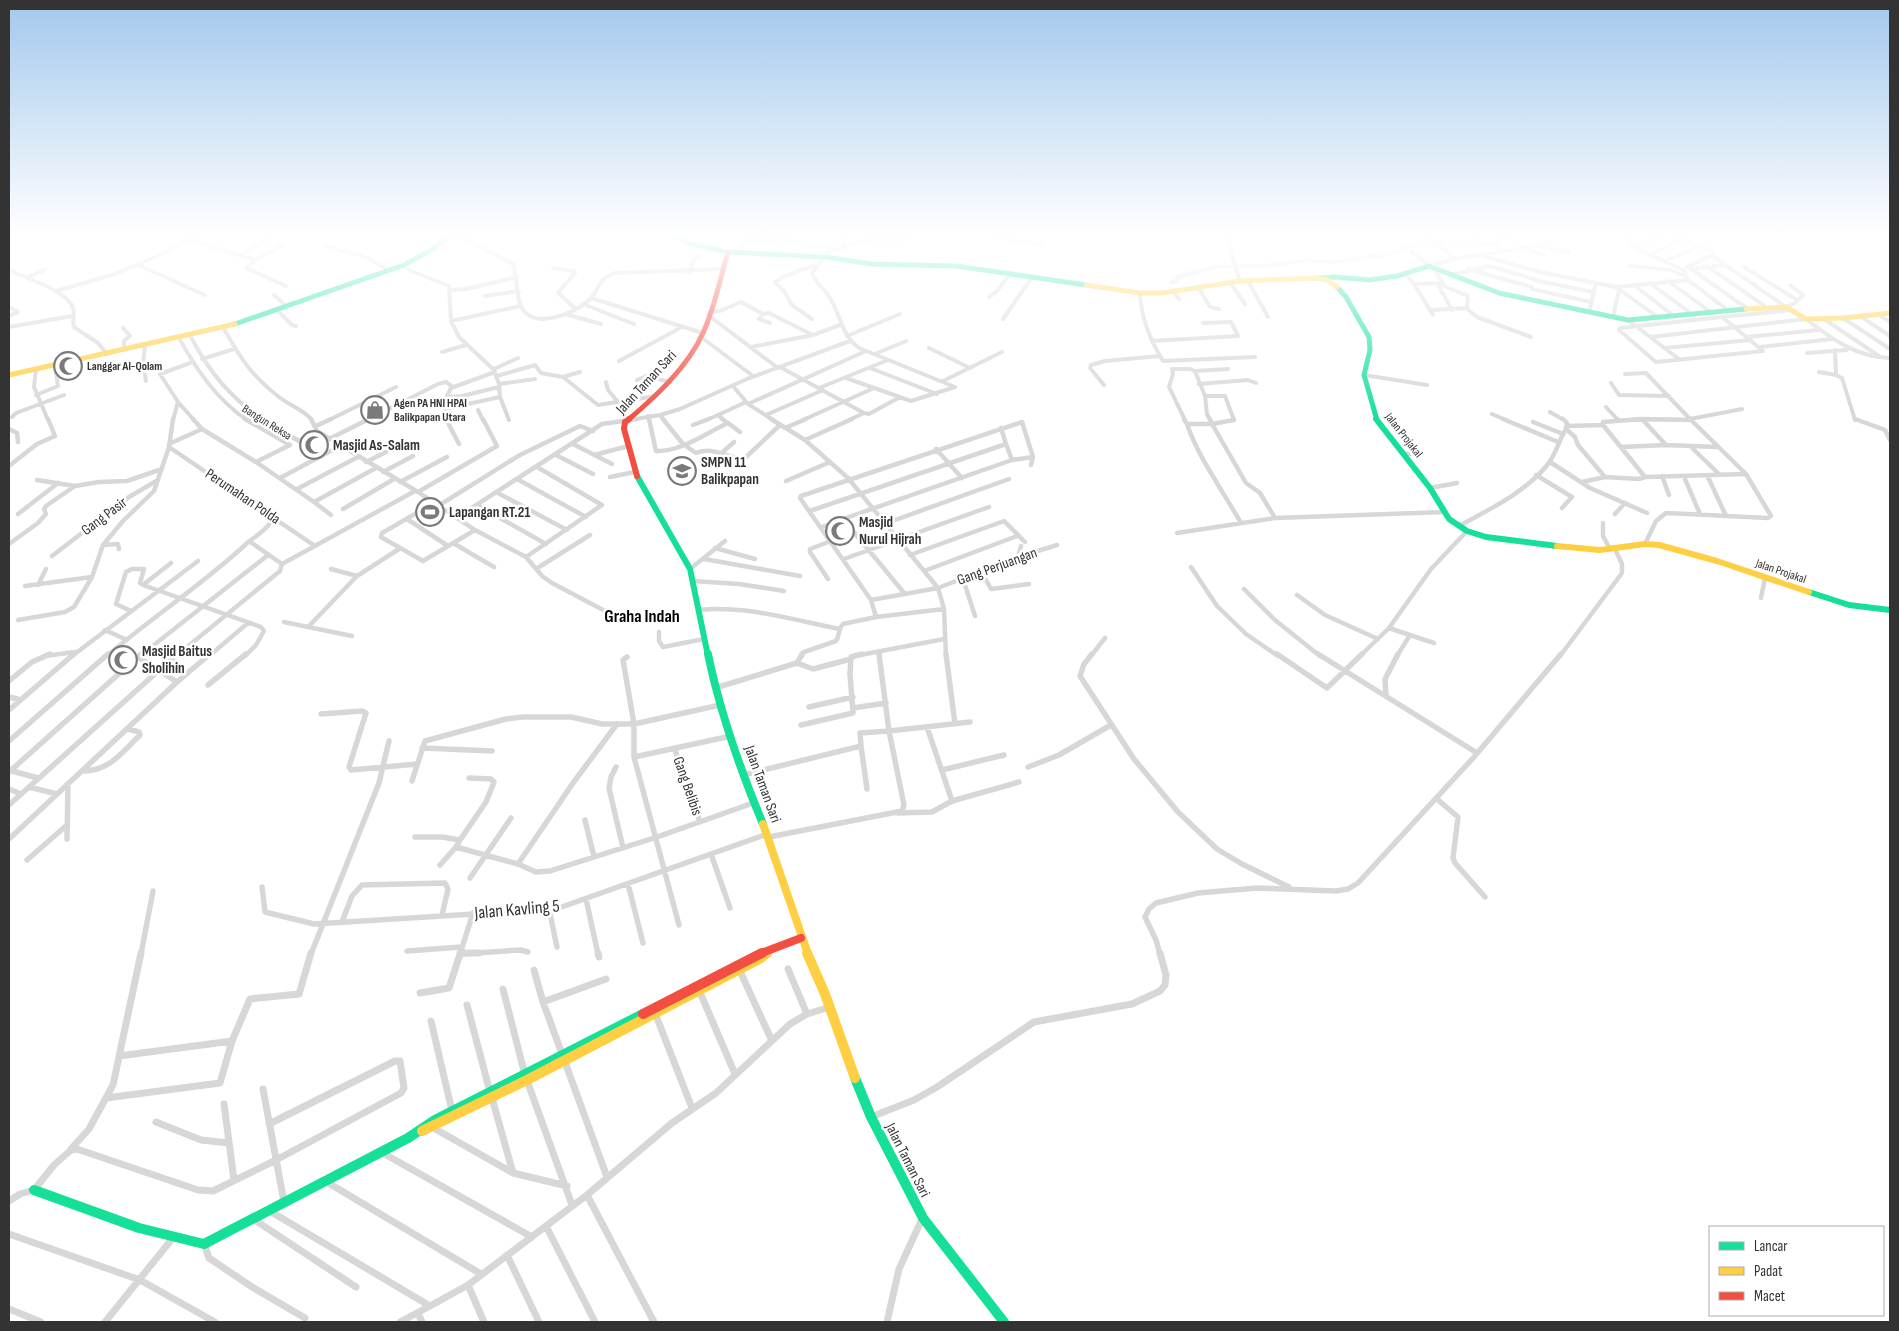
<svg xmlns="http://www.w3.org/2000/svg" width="1899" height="1331" viewBox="0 0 1899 1331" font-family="'Sofia Sans Condensed',sans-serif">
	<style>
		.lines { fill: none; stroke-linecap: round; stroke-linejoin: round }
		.river { fill: #dce7f4; fill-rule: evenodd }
		.street-far3 { stroke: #d7d7d7; stroke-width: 4 }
		.street-far2 { stroke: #d7d7d7; stroke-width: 4.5 }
		.street-far1 { stroke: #d7d7d7; stroke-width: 5.5 }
		.street { stroke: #d7d7d7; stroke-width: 7 }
		.fast-far3 { stroke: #16e098; stroke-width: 5 }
		.fast-far2 { stroke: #16e098; stroke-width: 6 }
		.fast-far1 { stroke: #16e098; stroke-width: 8 }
		.fast { stroke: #16e098; stroke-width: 10 }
		.slow-far3 { stroke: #ffcf43; stroke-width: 5 }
		.slow-far2 { stroke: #ffcf43; stroke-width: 6 }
		.slow-far1 { stroke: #ffcf43; stroke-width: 8 }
		.slow { stroke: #ffcf43; stroke-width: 10 }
		.jam-far3 { stroke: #f24e42; stroke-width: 5 }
		.jam-far2 { stroke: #f24e42; stroke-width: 6 }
		.jam-far1 { stroke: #f24e42; stroke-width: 8 }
		.jam { stroke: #f24e42; stroke-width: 10 }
		.labels { text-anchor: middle; stroke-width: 5; stroke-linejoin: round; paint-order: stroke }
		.far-poi-label { font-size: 12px; font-weight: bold; fill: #333; stroke: #fff; text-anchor: start }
		.far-street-label { font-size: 12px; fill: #333; stroke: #fff }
		.street-label { font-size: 15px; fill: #333; stroke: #fff }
		.poi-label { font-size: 15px; font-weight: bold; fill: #333; stroke: #fff; text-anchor: start }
		.quarter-label { font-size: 18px; font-weight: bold; fill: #000; stroke: #fff }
		.near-street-label { font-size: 18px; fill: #333; stroke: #fff }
	</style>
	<rect width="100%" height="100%" fill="#fff"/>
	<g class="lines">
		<path class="river" d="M1509 233H1517L1498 246 1412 247 1390 256 1335 264 1305 262 1277 267 1216 269 1183 278 1175 285 1168 283 1177 274 1216 265 1277 263 1305 258 1335 260 1388 252 1411 243 1496 242Z
			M1680 233H1690L1696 236 1693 238Z"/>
		<path class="street-far3" d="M453 233 513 264C518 277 515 293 521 306 532 331 574 314 589 300 601 289 595 281 614 273L722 269
			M840 233 845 248 830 250 812 273C815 283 823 287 828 295 841 313 840 334 859 348L955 387 911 401 846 378
			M873 233 878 240
			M972 233 1042 245
			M1228 233 1232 256 1240 281
			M1417 233 1438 244
			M1438 233 1442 242 1438 244 1455 259
			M1476 233 1479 244 1495 243
			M1626 238 1638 233
			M189 240 256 260
			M745 241 747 233
			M283 245 254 261 246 268 286 286
			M1540 245 1552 241
			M845 246 871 240H903L911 233
			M1699 246 1714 252 1711 255
			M326 247 364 256 388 270
			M1635 247 1666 233
			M1524 248 1544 255
			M1411 251 1429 266 1455 259 1537 246 1568 252
			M1499 252 1495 243 1506 233
			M737 253 746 240 773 241 777 239 803 242
			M241 255 278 233
			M1480 255 1540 272 1616 287 1688 280 1684 270 1643 252 1619 233
			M1650 255 1682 239
			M1711 255 1786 307 1795 303 1803 295 1790 285
			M1665 261 1699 246 1668 233
			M138 265 205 295
			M404 265 411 271 449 286 451 321 459 337 494 370 499 384 500 397 509 420
			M1630 266 1671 270 1687 277
			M1707 266 1766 307
			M1744 267 1797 300
			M553 268 574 271 575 273 558 293 576 309
			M1468 269 1532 287
			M1689 269 1687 267 1711 255
			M1691 269 1748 309
			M1691 269 1724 265
			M9 270C25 278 67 290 73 308 75 314 72 320 74 327L98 343 107 354
			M689 272 694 260 699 256
			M1405 274 1414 284 1433 315
			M1450 275 1489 266 1534 279
			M27 278 44 270
			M1534 280 1593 292
			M1688 280 1729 311
			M1248 281 1268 317
			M1668 281 1712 313
			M1230 282 1245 304
			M1437 283 1452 310
			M1650 283 1693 315
			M1414 284 1443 283 1434 269
			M1634 285 1675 317
			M1198 287 1210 307 1219 309
			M1616 287 1659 318
			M1532 289 1591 302
			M450 290 466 289 517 277
			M56 291 112 275 153 258 203 233
			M1174 292 1179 299
			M1140 293C1141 318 1150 340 1163 361L1255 357
			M274 295 286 306
			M485 296 519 291
			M989 297 996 292 1011 273
			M591 298 703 333
			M583 304 634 324
			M9 307 18 312 9 316
			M1467 309 1477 317 1531 337
			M277 310 292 325 296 326
			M1431 310 1467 308 1468 296 1437 283
			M710 312 720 311 741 302 763 314 769 313 813 335
			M1589 312 1596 283
			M565 314 601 324
			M763 314 759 319 770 323
			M1878 314 1890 322
			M708 315 778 368
			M1860 316 1890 336
			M1613 317 1619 290
			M1722 317 1763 351 1656 362 1619 330 1620 328Z
			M1722 317 1791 310
			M1843 318 1890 349
			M812 319 792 305 784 291 775 282 785 276 818 264
			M1003 319 1033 276
			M1824 319 1879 356
			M1628 320 1680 360
			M451 321 520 306
			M9 327 72 316
			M223 327C240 358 251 375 279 397 289 405 304 410 312 420
			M123 328 130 336 124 341V350
			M190 335C208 371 230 397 263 420
			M847 336 900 314
			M701 337 753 376
			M1651 337 1806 319C1832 339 1856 357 1890 358
			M1747 337 1819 330
			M179 338C197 370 216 399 247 420
			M1152 341 1238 336 1231 322 1203 323
			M145 346 143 363 146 381
			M751 347 813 335 840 325
			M1760 347 1832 339
			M929 348 970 368
			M1664 348 1751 340
			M442 352 466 345
			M1807 353 1847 350
			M875 354 906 341
			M202 359 234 349
			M619 361 680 328
			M193 362 160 374 178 402 194 420
			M780 367 864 413 849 420
			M870 368 937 394
			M36 369 34 387 48 420
			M494 369 518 358
			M1195 371 1228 369
			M495 372 451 388 442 405 445 409 500 397
			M1819 372 1836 375 1835 350
			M1625 374 1646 373 1691 420
			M1364 375 1427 385
			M1836 375 1842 378 1855 420
			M497 376 535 365 541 373 563 377 598 405 656 396
			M563 377 580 372
			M637 380 646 376 670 382
			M943 381 1002 352
			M606 382 608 390 618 402
			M1611 383 1619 395 1669 396
			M499 384 535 379
			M1199 384 1248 380 1256 383
			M1104 385 1090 368 1091 365 1105 361 1160 356
			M733 386 748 404 773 420
			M819 388 888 360
			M36 395 58 386 56 373
			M1205 396H1225L1234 420
			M1205 396 1207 414 1210 420
			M447 397 462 396 499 387
			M748 404 866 351
			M1606 407 1618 420
			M445 409 446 420
			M478 410 483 420
			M1550 412 1564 420
			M864 413 869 414 900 397
			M1492 414 1506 420
			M660 415 664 420
			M766 415 823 390
			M648 416 649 420
			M12 417 16 413 64 395
			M1642 419 1683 420
			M1690 419 1742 409
			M173 420 178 402
			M329 420 396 387
			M367 420 438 384 446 382 453 387
			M629 420 660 415 680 409 747 379 850 341
			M706 420 718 415
			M724 420 718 415 746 402
			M803 420 874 388
			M1185 420 1169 387 1173 374 1172 369H1190L1195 371 1205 396
			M1631 420H1643"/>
		<path class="street-far2" d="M193 419 202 429 256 462 314 502 376 468
			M245 419 290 445 256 462
			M261 419 299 441 317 431
			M311 419 317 431 418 492 475 530 526 557 542 576 552 583 605 611
			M446 419 459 444
			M649 419 656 451C681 452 706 433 728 423L740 432
			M663 419 683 444 696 453C717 445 727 461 746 457L780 425
			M722 419 728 423
			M771 419 805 440 848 478 938 588 944 609 946 656
			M1184 419 1187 424H1212
			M1210 419 1212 424
			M1503 419 1558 442
			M1563 419 1567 423 1566 427
			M1617 419 1618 420
			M1642 419 1691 420
			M1690 419H1692
			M1855 419 1885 430 1890 440
			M1533 422 1563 434
			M1187 424C1197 455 1224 493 1241 523
			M1212 424 1246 483 1260 493 1275 518
			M1212 424 1234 420 1233 419
			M693 425 709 419
			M316 426 331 419
			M1567 426 1603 425
			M785 428 806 419
			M9 429 17 433 18 442
			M329 439 369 419
			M805 440 852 419
			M169 444 202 429
			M573 444 612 464
			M1690 446 1719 474
			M169 447 315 546
			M1621 447 1666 445 1717 447
			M936 449 962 478
			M1405 454 1423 453
			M556 455 593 474
			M594 455 629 446
			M714 460 734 442
			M1012 460 1033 457
			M366 462 386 452
			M1550 462 1590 488 1647 513
			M9 466 37 444 55 436 48 419
			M383 472 413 456
			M1536 475 1572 497 1562 508
			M1662 476 1669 495
			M610 477 635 472
			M1605 477 1639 479 1645 477 1603 425V422L1642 419 1666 445
			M1645 477 1746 474
			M1708 477 1726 516
			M280 478 340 446
			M517 479 586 517
			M1685 479 1700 514
			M37 480 75 486
			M786 481 830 462
			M400 482 447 457
			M1430 488 1457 483
			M297 489 358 457
			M418 492 497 446 483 419
			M496 492 567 530
			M314 502 331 515
			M434 503 382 533 381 537 423 561 475 530
			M477 505 546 544
			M438 506 520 455 580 426 593 431
			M343 509 394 479
			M810 511 1006 444 1001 428
			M18 514 58 483
			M1615 514 1625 503
			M456 518 602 424 637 419
			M407 519 448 546
			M1603 523V536L1610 549
			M884 524 1009 479
			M1459 526C1490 509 1526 492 1548 464 1556 454 1559 440 1566 429L1575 437 1578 445 1605 477 1582 482
			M822 527 843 519
			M1177 533 1275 518 1445 512
			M453 543 494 567
			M9 544 38 523 46 514 44 509 46 506 75 486 99 482 127 481 162 469
			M1645 544 1656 521 1666 513 1768 518 1771 516 1746 474 1690 419
			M103 545 118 544 119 549
			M715 548 755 559
			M910 555 1004 521 1025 542
			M52 556 129 497 158 480
			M526 557 602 505 537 467
			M1018 557 1021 546
			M704 559 800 576
			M844 559 989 507
			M171 563 143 585 261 627 264 631 256 645 245 656
			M282 564 415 491
			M1191 567 1217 606 1246 634 1278 656
			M331 569 357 576 399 549
			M536 569 590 535
			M690 569 725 541
			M924 571 1017 536
			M981 571 991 589 1029 584
			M828 579 810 552V549L831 541
			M963 579 975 616
			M693 581 739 584 784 591
			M38 585 46 569
			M25 586 92 577
			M1244 589 1275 620 1320 656
			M905 594 843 519 1012 460 1006 444
			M1297 595 1325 615 1378 639
			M1761 598 1765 578
			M871 600 938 588 1012 559 1057 545
			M699 610C745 605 794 620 839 629
			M131 611 116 604 126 572 132 569H144L140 583 143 585
			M876 617 871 600 800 498 801 496 1022 422 1033 457 1031 465
			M18 620 65 612 74 607 92 577 103 545 123 521 154 491 169 447 173 419
			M284 622 352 636
			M308 627 357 576
			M1389 628 1434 643
			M105 630 127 640
			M659 632V641L663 647 704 639
			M879 651 880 656
			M45 656 75 652
			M72 656 198 561
			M107 656C152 617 202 585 245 545 254 537 264 532 271 522L268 513
			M140 656 268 555
			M176 656 280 571 282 564 249 541
			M209 656 248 623
			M802 656 804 652 836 641C840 635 838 629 843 624L876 617 944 609
			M855 656 944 639
			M1091 656 1105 638
			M1360 656 1389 628 1431 569 1467 531
			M1397 656 1410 635
			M1560 656 1622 573V564L1615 549"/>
		<path class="street-far1" d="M879 654 889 731 970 722
			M946 654 955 724
			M1092 654 1084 664 1080 676 1134 759 1178 812 1217 849 1242 864 1289 887
			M1277 654 1327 688 1362 654
			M1318 654 1477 753
			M138 657 177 682
			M627 657 623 660 634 724V757L679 925
			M797 663 813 669 851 659
			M9 681 32 662 50 654
			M208 685 246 654
			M715 688 797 663 802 654
			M1386 696 1385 679 1398 654
			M9 697 21 700
			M809 707 853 697
			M853 708 886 703
			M9 710 74 654
			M321 714 362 711 366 713 349 767 351 770 417 764
			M617 724 573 783 518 864 536 872 550 871 657 837 753 803
			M801 725 853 713 850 674 851 657 862 654
			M927 727 952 801
			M9 741 108 654
			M861 746 867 789
			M422 748 492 751
			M675 750 700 822
			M634 757 731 736
			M616 767 611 777 609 788 623 848
			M1028 767 1059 755 1111 725
			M942 770 1004 755
			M12 771 38 778
			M82 771C110 771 121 753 140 735L139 732 128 729
			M9 772 141 654
			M743 775 861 746 860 733 889 731 904 805 902 811 769 837
			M412 781 425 741 506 719 522 717H571L602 724H634L720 705
			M29 787 57 794
			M9 789 21 794
			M1437 799 1458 817 1453 858 1455 863 1485 897
			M9 805 177 654
			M898 813 932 812 952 801 1019 782
			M585 820 594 857
			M415 837H442L460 840 456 847 518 864
			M9 839 177 682 210 654
			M67 839 68 784
			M460 840 486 802 494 782 491 779 469 778
			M711 854 730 908
			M27 860 67 825
			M440 865 456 847
			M470 878 511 818
			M628 884 643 943
			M262 887 265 912 314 924 556 909 767 834
			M586 899 598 954
			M549 909 557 947
			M342 922 352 896 362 885 445 883 448 889 442 915
			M407 951 461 947
			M141 954 153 891
			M311 954 379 783 389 741
			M460 954 473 913
			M460 954 521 950 528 952
			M1160 954 1156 940 1145 917 1149 909 1156 903 1198 893 1257 888 1336 891 1348 889 1358 883 1474 757 1561 654"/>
		<path class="street" d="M460 953H479
			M598 953 599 957
			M739 969 772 1041
			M788 969 807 1014
			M534 970 543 1002 607 1177
			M503 989 525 1075 572 1205
			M699 990 735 1074
			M420 993 449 988 460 954
			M543 1002 606 979
			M467 1005 490 1092
			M655 1013 692 1108
			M431 1021 452 1111
			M232 1041 250 999 299 994 311 953
			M263 1089 284 1202
			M106 1098 220 1083 232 1041 119 1056
			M492 1098 513 1173
			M224 1104 234 1180
			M871 1117 914 1100 937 1087 1034 1022 1132 1004 1160 991 1165 985 1166 975 1160 953
			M156 1122 201 1140 229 1143
			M430 1126 513 1173 567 1186
			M71 1149 89 1129 113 1085 141 953
			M381 1152 532 1237
			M325 1181 481 1274
			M587 1195 654 1322
			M9 1201 20 1194 34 1190 54 1165 71 1150 77 1149 198 1190 213 1191 276 1160 401 1093 404 1088 400 1061H395L269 1124
			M268 1210 430 1306 468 1285 587 1195 672 1123 716 1093 790 1024 807 1014 830 1007
			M253 1219 356 1287
			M546 1226 595 1322
			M9 1234 140 1280 215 1322
			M204 1244 209 1258 252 1287 305 1318
			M507 1255 539 1322
			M468 1285 484 1322
			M9 1309 41 1322
			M418 1313 422 1322
			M105 1322 172 1239
			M400 1322 430 1306
			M887 1322 899 1269 922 1219"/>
		<path class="fast-far3" d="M669 233 688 243 728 252 826 257 872 264 956 266 1086 285
			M1318 278 1336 277 1369 280 1397 276 1429 266 1499 293 1628 320 1746 309
			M1337 287 1346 297 1369 337 1370 350 1364 375 1377 420
			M235 324 404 265 431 250 453 233"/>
		<path class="fast-far2" d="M1376 419 1430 488 1449 519 1467 531 1486 537 1557 546
			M637 476 690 569 708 656
			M1809 592 1849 605 1890 610"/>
		<path class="fast-far1" d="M708 654C720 713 740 769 763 824"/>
		<path class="fast" d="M855 1078 871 1117 923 1218 1004 1322
			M34 1190 139 1228 204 1244 408 1138 435 1120 643 1014"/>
		<path class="slow-far3" d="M1086 285 1140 293H1162L1240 281 1317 278 1327 280 1337 287
			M1746 309 1786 307 1806 319 1843 318 1890 313
			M9 375 235 324"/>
		<path class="slow-far2" d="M1557 546 1600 550 1645 544 1659 545 1717 561 1809 592"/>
		<path class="slow-far1" d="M763 824 808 954
			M766 954 768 952"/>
		<path class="slow" d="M807 953 825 994 855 1078
			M422 1131 527 1080 761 958 767 953"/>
		<path class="jam-far3" d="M628 420C656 396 687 368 703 333 715 307 720 279 728 252"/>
		<path class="jam-far2" d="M629 419 625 422 624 429 637 476"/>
		<path class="jam-far1" d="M759 954 801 938"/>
		<path class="jam" d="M643 1014 762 953"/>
	</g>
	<linearGradient id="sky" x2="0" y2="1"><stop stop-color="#a3c8ed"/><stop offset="0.56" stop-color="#fff"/><stop offset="1" stop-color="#fff" stop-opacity="0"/></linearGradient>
	<rect width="1899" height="419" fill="url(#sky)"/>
	<defs>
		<symbol id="mosque-ring" viewBox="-11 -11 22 22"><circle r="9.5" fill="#fff" stroke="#7a7a7a" stroke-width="1.5"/><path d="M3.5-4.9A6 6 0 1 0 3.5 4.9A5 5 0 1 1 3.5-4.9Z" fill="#7a7a7a"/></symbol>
		<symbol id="shop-ring" viewBox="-11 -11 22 22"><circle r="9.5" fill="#fff" stroke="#7a7a7a" stroke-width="1.5"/><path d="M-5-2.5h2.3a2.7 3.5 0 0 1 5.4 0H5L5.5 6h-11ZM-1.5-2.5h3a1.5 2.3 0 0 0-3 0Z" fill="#7a7a7a"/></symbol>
		<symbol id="school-ring" viewBox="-11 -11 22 22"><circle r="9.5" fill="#fff" stroke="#7a7a7a" stroke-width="1.5"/><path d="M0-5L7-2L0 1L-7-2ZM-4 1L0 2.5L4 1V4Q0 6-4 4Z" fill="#7a7a7a"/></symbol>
		<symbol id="stadium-ring" viewBox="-11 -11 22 22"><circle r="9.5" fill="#fff" stroke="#7a7a7a" stroke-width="1.5"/><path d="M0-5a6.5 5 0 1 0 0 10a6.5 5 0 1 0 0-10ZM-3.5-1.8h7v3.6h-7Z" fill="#7a7a7a"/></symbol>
	</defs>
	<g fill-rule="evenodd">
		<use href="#mosque-ring" x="52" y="350" width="32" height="32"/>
		<use href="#shop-ring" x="359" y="394" width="32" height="32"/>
		<use href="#mosque-ring" x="298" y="429" width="32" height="32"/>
		<use href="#school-ring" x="666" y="455" width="32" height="32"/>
		<use href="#stadium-ring" x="414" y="496" width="32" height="32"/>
		<use href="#mosque-ring" x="824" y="515" width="32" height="32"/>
		<use href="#mosque-ring" x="107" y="644" width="32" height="32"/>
	</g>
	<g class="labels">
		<g class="far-poi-label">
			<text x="87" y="370">Langgar Al-Qolam</text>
			<text x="394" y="407">Agen PA HNI HPAI<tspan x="394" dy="14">Balikpapan Utara</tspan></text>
		</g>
		<g class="far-street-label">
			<text transform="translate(267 422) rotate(32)" y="4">Bangun Reksa</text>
			<text transform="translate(1404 435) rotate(52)" y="4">Jalan Projakal</text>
			<text transform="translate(1781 571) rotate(19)" y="4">Jalan Projakal</text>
		</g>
		<g class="street-label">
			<text transform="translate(646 382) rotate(-47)" y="5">Jalan Taman Sari</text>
			<text transform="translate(243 496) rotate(34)" y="5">Perumahan Polda</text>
			<text transform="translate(104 516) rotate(-37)" y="5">Gang Pasir</text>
			<text transform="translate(997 566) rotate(-20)" y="5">Gang Perjuangan</text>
			<text transform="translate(763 784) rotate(70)" y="5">Jalan Taman Sari</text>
			<text transform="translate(688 786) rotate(71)" y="5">Gang Belibis</text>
			<text transform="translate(908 1160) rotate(63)" y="5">Jalan Taman Sari</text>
		</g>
		<g class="poi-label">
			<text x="333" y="450">Masjid As-Salam</text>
			<text x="701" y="467">SMPN 11<tspan x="701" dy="17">Balikpapan</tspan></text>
			<text x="449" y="517">Lapangan RT.21</text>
			<text x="859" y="527">Masjid<tspan x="859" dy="17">Nurul Hijrah</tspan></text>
			<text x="142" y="656">Masjid Baitus<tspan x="142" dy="17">Sholihin</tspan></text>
		</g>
		<g class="quarter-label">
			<text x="642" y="622">Graha Indah</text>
		</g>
		<g class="near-street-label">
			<text transform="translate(517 909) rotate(-5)" y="6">Jalan Kavling 5</text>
		</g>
	</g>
	<rect width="1899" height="1331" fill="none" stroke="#333333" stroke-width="20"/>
	<rect x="1709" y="1226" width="175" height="90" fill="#ffffff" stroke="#adadad"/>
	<rect x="1719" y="1242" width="25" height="8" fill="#16e098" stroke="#adadad"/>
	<text x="1754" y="1251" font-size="15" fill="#333333">Lancar</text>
	<rect x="1719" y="1267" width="25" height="8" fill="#ffcf43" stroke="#adadad"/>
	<text x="1754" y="1276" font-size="15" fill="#333333">Padat</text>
	<rect x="1719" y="1292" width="25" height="8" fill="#f24e42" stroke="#adadad"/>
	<text x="1754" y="1301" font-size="15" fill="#333333">Macet</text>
</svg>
